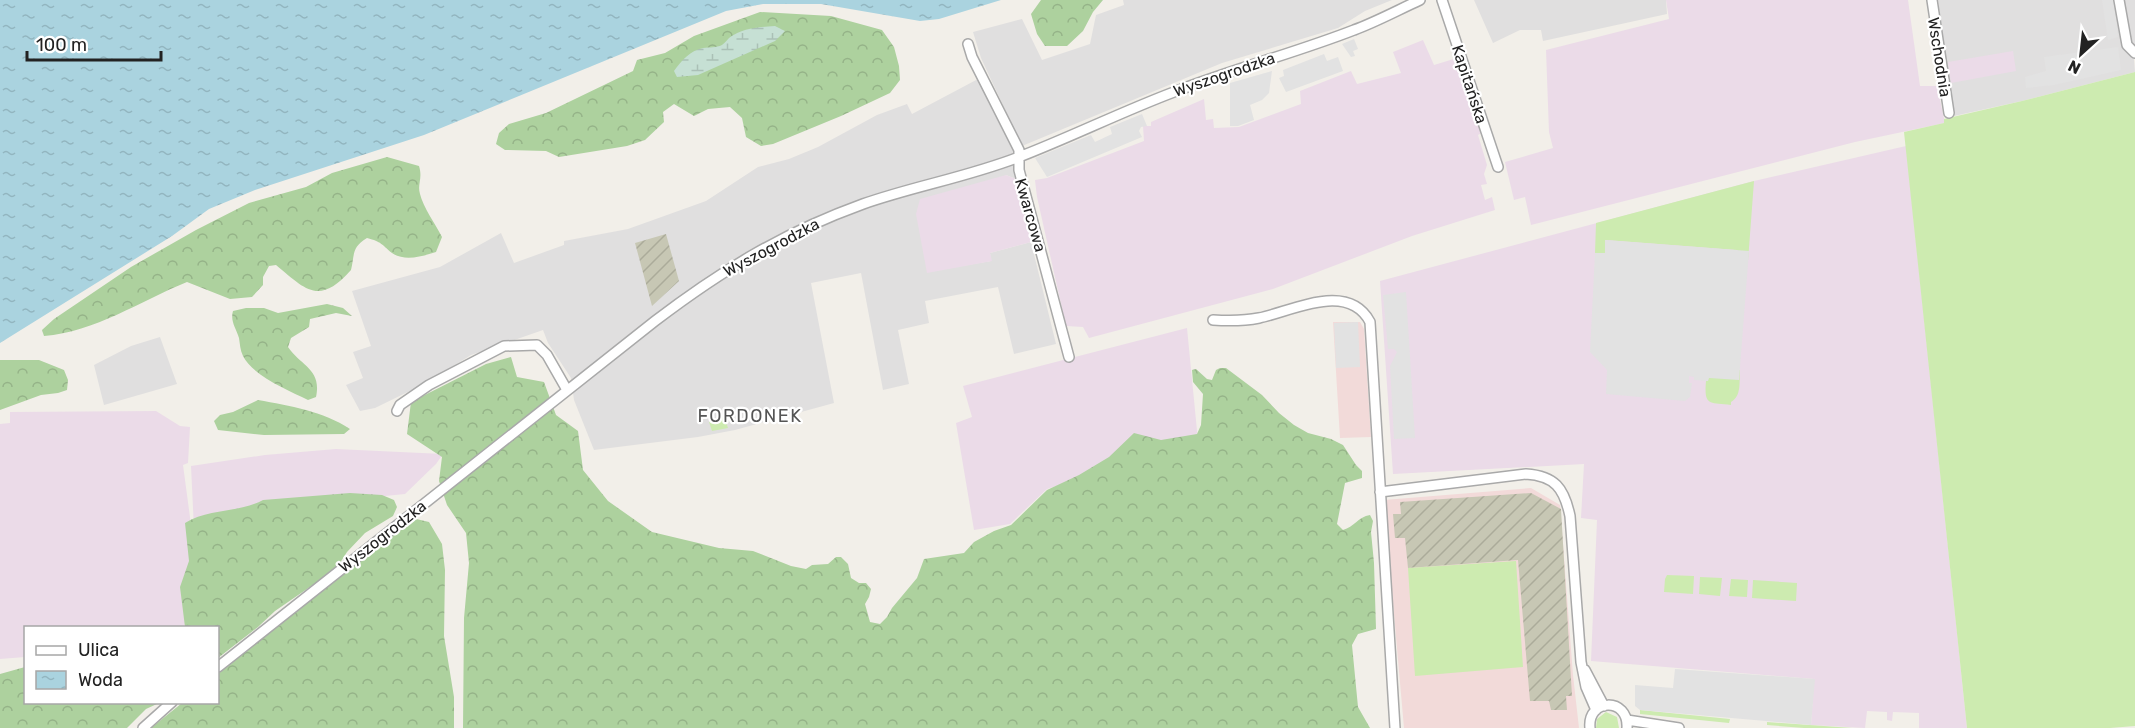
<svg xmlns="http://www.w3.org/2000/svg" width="2135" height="728" viewBox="0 0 2135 728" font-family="Rubik,sans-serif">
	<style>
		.residential { fill: #e0dfdf }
		.commercial { fill: #f2dad9 }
		.industrial { fill: #ebdbe8 }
		.construction { fill: url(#construction-furrows) }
		.grass { fill: #cdebb0 }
		.forest { fill: url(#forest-crowns) }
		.wetland { fill: url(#wetland-marsh) }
		.parking { fill: #e2e2e2 }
		.water { fill: url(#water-ripples) }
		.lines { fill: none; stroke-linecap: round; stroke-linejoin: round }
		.minor-casing { stroke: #a9a9a9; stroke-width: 12 }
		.minor { stroke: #fff; stroke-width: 9 }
		.labels { text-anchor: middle; stroke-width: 4.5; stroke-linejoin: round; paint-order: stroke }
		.street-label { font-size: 16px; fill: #222; stroke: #fff }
		.neighbourhood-label { font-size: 18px; letter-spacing: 1.5px; fill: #555; stroke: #fff }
	</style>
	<defs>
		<pattern id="construction-furrows" width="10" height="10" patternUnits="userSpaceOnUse" patternTransform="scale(1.5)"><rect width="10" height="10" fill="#c7c7b4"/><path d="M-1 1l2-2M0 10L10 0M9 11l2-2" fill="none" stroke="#abab9a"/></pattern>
		<pattern id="forest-crowns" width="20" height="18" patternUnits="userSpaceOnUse" patternTransform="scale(1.5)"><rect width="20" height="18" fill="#add19e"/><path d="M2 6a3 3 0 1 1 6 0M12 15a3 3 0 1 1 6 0" fill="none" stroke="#95b388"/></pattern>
		<pattern id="wetland-marsh" width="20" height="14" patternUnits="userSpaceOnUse" patternTransform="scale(1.5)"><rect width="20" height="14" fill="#c6e0d4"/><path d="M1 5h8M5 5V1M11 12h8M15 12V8" fill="none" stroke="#aac0b6"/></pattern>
		<pattern id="water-ripples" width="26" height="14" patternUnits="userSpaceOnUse" patternTransform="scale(1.5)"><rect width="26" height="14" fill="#aad3df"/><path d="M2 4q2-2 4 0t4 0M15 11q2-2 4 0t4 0" fill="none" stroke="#92b5bf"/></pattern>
	</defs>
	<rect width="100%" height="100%" fill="#f2efe9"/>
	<path class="residential" d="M1123 0H1392L1365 11 1338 28 1222 63 1022 146 981 58 973 32 1022 19 1042 60 1090 44 1096 15 1124 5Z
		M1474 0H1666L1667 14 1543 41 1541 30H1520L1493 43Z
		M1938 0H2135V48H2133L2135 72 2022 101 1954 116Z
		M978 79 1013 149 1016 179 1006 175 927 272 991 261 990 253 1031 242 1056 344 1014 354 998 287 925 301 929 323 898 330 909 384 883 390 861 273 811 283 834 403 735 430 698 437 594 450 574 400 571 378 548 343 543 330 471 355 424 384 375 408 360 411 346 385 363 378 353 352 371 346 352 291 440 267 501 233 514 263 564 245V241L628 229 706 201 758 167 789 159 818 147 877 115 907 104 912 114Z
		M160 337 177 384 104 405 94 365 131 346Z"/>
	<path class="commercial" d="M1333 322H1360L1364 329 1371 437 1340 438Z
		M1531 488 1560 505 1573 675 1579 728H1404L1384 500Z"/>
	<path class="industrial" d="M1666 0H1908L1920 86H1937L1945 123 1855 142 1531 225 1525 197 1514 200 1505 162 1553 148 1549 132 1546 50 1669 19Z
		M1423 40 1434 65 1457 58 1483 132 1478 135 1487 165 1484 174 1487 184 1481 185 1485 200 1492 197 1495 210 1412 236 1273 289 1089 338 1083 327 1066 326 1037 197 1035 180 1047 178 1144 141 1143 126H1151V122L1204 99 1206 120 1213 119 1214 128 1239 127 1301 104 1300 91 1351 71 1357 84 1401 73 1393 52Z
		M2013 51 2016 71 1951 83 1948 62Z
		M1906 146 1967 728H1919V713L1893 712 1892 721 1887 720V712L1867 711 1865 728 1811 725 1814 679 1591 661 1597 520 1581 518 1584 464 1393 474 1380 281 1754 181Z
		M1006 175 1016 179 1031 242 990 253 992 261 927 273 916 214 920 199Z
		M1187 328 1198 441 1047 489 1010 524 974 530 956 423 972 417 963 386Z
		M156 411 180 426 190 427 188 463 183 465 192 532 195 627 26 628 25 657 0 659V424L10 423V412Z
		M336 449 443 454 436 464 405 494 263 508 194 529 191 466 265 455Z"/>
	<path class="construction" d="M666 234 679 281 652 306 635 243Z
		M1531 493 1561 509 1572 696H1566L1567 710H1551L1549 701H1530L1518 560 1408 568 1405 538H1395L1393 514H1401L1400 502Z"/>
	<path class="grass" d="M2135 72V726L2110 728H1967L1904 132 1944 123V119L2022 101Z
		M1754 181 1748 261 1737 250 1606 240 1605 253H1595L1596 223Z
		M1740 370C1739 381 1742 396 1731 402V405C1708 403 1704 405 1706 381H1708V378Z
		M724 416 728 428 712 431 709 422Z
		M1516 561 1523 667 1415 676 1408 568Z
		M1667 575 1694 576 1693 594 1664 592 1665 579Z
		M1700 577 1722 578 1720 596 1699 594Z
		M1731 579 1748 580 1747 597 1729 596Z
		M1753 580 1797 583 1796 601 1752 598Z
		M1640 710 1730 719 1729 723 1640 714Z
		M1606 712 1617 717 1619 728H1596L1597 719Z
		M1767 722 1852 728H1804L1767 725Z"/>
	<path class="forest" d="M1041 0H1103L1093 12 1083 31 1067 46H1045L1037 34 1031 14Z
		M760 12 831 16 882 30 894 47 899 66 900 80 890 93 841 116 773 144 761 146 746 137 742 118 730 107 708 109 694 116 674 104 663 112 664 122 645 140 627 146 559 157 546 151 505 150 496 144 499 133 509 124 546 113 633 71 637 60 665 53 694 36Z
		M387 157 419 166C423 179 417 184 420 194 423 207 436 225 442 237L436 252C423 256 405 262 392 253 381 244 382 242 367 238 351 248 355 254 351 270 319 306 306 290 276 265L269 266 263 277V285L252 297 230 299 187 282C140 301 95 332 44 336L42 330 54 319 131 267 196 230 249 203 306 187 332 173Z
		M327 304 343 308 352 316 336 313 310 319 309 327 291 338 288 347C301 366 322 369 316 397L308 400C288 390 253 376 243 356 240 350 240 344 239 338 236 328 230 321 233 311L246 308H264L278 313Z
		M511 357 517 377 544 382 556 415 578 431 583 470 608 501 652 532 719 548 753 551 791 566 806 569 812 565 828 564 836 557H841L848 564 851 578 859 583H866L871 589 869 597 865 604 870 622 880 624 887 617 892 608 917 578 924 559 964 553 974 542 994 531 1011 525 1047 490 1079 475 1109 457 1134 433 1161 440 1197 434 1201 425 1203 394 1193 382 1192 370 1196 369 1207 379 1212 380 1216 370 1220 368H1226L1262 395 1279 413 1294 425 1308 433 1331 439 1343 445 1356 465 1362 471V478L1345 483 1337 524 1343 530C1354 527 1358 517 1370 515L1373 521 1371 532 1374 563 1376 629 1358 634 1352 645 1358 707 1370 728H463L464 618 469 563 466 533 447 505 439 481 442 457 407 434 411 402 486 364Z
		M0 360H39L64 370 68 380 67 390 58 393 41 395 0 410Z
		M258 400C290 406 323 411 350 429L344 434 264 435 218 430 214 421 220 415 233 412Z
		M350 493 382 495 394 500 397 507 393 516 365 533 347 552 336 569 275 611 258 627 218 658V628L185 627 180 587 189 561 185 523C209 508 240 513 263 500Z
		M412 518 429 522 442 544 445 570 444 636 454 697V728H151L182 703 218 702V674Z
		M25 667 26 702 159 703 146 709 127 728H0V674Z"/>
	<path class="wetland" d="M775 26 785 31 775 41 698 75 677 77 674 71C681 61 691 50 703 48 710 47 716 48 722 45 725 43 727 40 729 38 743 28 758 27 775 26Z"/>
	<path class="parking" d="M2102 0H2114L2118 37 2108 40Z
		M1354 39 1358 49 1353 51 1355 56 1351 57 1342 44Z
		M2118 47 2121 70 2054 85 2026 88 2025 77 2046 71 2044 57Z
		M1324 54 1327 61 1338 57 1343 71 1286 92 1279 78 1284 76 1283 70Z
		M1272 71 1269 93 1262 100 1250 105 1254 120 1238 126H1230V83Z
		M1142 114 1147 126 1141 127 1139 131 1142 137 1047 177 1035 158 1091 135 1095 142 1112 134 1110 127Z
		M1605 240 1749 251 1739 380 1709 378 1708 381 1694 380V377L1689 376V383H1692L1690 397 1685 401 1606 394 1607 370 1590 352 1595 253H1605Z
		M1406 292 1415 438 1394 439 1390 366 1397 352 1394 349H1388L1383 295Z
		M1358 322 1360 367 1336 368 1334 323Z
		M1675 669 1815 679 1811 725 1640 710 1635 706V685L1673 688Z"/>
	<path class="water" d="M0 0H1001L939 19 920 21 821 4H763L726 11 424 135 255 190 209 209 172 236 0 343Z"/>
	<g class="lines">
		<defs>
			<path id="minor" d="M1442 0 1498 167
				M1932 0 1949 113
				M2119 0 2127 45 2135 53
				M968 44 972 57 1019 150V170L1069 357
				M1213 320C1229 321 1244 321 1259 318 1293 311 1348 281 1370 322L1395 728
				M397 411 400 405 429 385 504 346 537 345 547 355 567 390
				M1380 492 1526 474C1555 476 1564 488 1570 516L1581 662 1586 687 1596 710
				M218 667 655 321C722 270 783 233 863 204 914 186 968 177 1019 157 1071 137 1121 112 1174 92 1233 69 1295 53 1354 30 1376 22 1398 10 1420 0
				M1585 670 1604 706
				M1627 720 1679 728
				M143 728 172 702
				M1590 728C1587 698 1629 697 1627 728"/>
		</defs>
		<use href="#minor" class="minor-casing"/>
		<use href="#minor" class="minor"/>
	</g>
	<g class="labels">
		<g class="street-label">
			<text transform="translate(1940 57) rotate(81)" y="6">Wschodnia</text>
			<text transform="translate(1224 74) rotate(-19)" y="6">Wyszogrodzka</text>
			<text transform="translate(1470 84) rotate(72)" y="6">Kapitańska</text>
			<text transform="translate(1031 215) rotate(74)" y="6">Kwarcowa</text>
			<text transform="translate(771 247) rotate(-28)" y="6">Wyszogrodzka</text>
			<text transform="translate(382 536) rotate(-38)" y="6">Wyszogrodzka</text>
		</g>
		<g class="neighbourhood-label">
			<text x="750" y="422">FORDONEK</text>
		</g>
	</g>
	<rect x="24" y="626" width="195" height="78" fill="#ffffff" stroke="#a7a7a7" stroke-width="1.5"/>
	<rect x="36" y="646" width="30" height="9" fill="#ffffff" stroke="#a7a7a7" stroke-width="1.5"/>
	<text x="78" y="656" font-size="18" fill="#222222">Ulica</text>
	<rect x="36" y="671" width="30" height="18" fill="url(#water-ripples)" stroke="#a7a7a7" stroke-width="1.5"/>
	<text x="78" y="686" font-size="18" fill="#222222">Woda</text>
	<g transform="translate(2081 54) rotate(207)" stroke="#ffffff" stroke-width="4.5" paint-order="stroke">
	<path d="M0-4.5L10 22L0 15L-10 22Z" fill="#222222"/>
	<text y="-9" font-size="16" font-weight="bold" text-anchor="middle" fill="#222222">N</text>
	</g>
	<path d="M27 51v9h134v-9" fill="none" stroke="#222222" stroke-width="3"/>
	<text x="36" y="51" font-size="18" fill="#222222" stroke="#ffffff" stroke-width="4.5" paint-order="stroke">100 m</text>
</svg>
